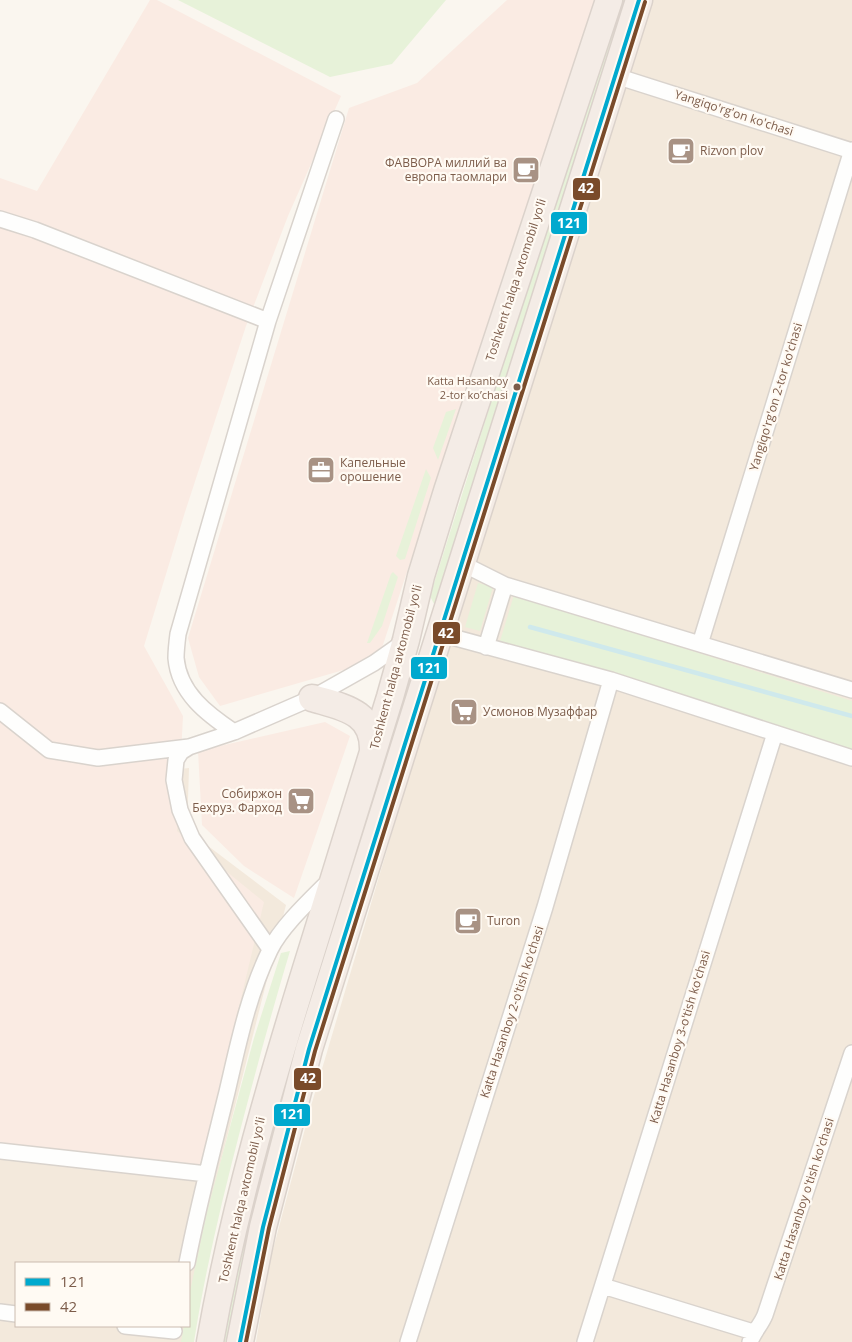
<svg xmlns="http://www.w3.org/2000/svg" width="852" height="1342" viewBox="0 0 852 1342" font-family="'Open Sans',sans-serif">
	<style>
		.residential { fill: #f3e9dc }
		.commercial { fill: #faebe3 }
		.green { fill: #e7f2d9 }
		.lines { fill: none; stroke-linecap: round; stroke-linejoin: round }
		.stream { stroke: #cfe9ec; stroke-width: 4.5 }
		.minor-casing { stroke: #d9d3cd; stroke-width: 18 }
		.trunk-casing { stroke: #dbd2cb; stroke-width: 29 }
		.minor { stroke: #fefefd; stroke-width: 15 }
		.trunk { stroke: #f4ece6; stroke-width: 26 }
		.bus-1-casing { stroke: #fffaf3; stroke-width: 8 }
		.bus-2-casing { stroke: #fffaf3; stroke-width: 8 }
		.bus-1 { stroke: #00a9ce; stroke-width: 4 }
		.bus-2 { stroke: #7a4b2a; stroke-width: 4 }
		.bus-dot { fill: #7c5c4a; stroke: #fffaf3; stroke-width: 2 }
		.labels { text-anchor: middle; stroke-width: 4.5; stroke-linejoin: round; paint-order: stroke }
		.bus-label { font-size: 11px; fill: #7c5c4a; stroke: #fffaf3; text-anchor: end }
		.street-label { font-size: 12px; fill: #7c5c4a; stroke: #fffaf3 }
		.poi-label { font-size: 12px; fill: #7c5c4a; stroke: #fffaf3; text-anchor: start }
		.line-badge { stroke: #fffaf3; stroke-width: 2 }
		.badge-label { font-size: 14px; text-anchor: middle; font-weight: bold; fill: #fff }
	</style>
	<rect width="100%" height="100%" fill="#faf6ef"/>
	<path class="residential" d="M639 0H852V1342H256L270 1261 311 1106Z
		M189 768 187 830 286 905 219 1169 189 1322V1263H16V1326H188L185 1342H0V788Z"/>
	<path class="commercial" d="M150 0H157L341 96 288 216 246 326 185 512 144 646 183 716 177 831 264 902 200 1170 0 1146V178L37 191Z
		M507 0H595L378 660 220 706 199 677 188 638 349 108 417 83Z
		M325 722 350 736 294 898 244 866 202 825 198 751Z"/>
	<path class="green" d="M178 0H446L392 64 330 77Z
		M618 0H628L436 608 430 596Z
		M456 409 438 460 433 448 446 412Z
		M426 469 431 478 405 559 400 560 396 556Z
		M393 572 398 577 382 626 370 643H367L391 574Z
		M478 583 493 587 480 631 465 627Z
		M514 595 852 701V750L500 641Z
		M400 694 410 696 229 1342H219L255 1176Z
		M290 951C272 1011 256 1070 240 1131 222 1200 205 1271 194 1342H181L184 1326H189V1296L207 1212 254 1038 281 953Z"/>
	<g class="lines">
		<path class="stream" d="M530 627 852 716"/>
		<defs>
			<path id="minor" d="M616 76 852 151
				M0 219 35 230 268 321
				M463 564 505 585 852 690
				M441 634 611 680 852 758
				M700 644 852 150
				M486 647 505 585
				M0 711 49 750 98 758 189 747 234 732 312 698 374 663 405 641
				M234 732C207 714 179 693 176 658 176 650 177 642 178 634L268 321 336 119
				M189 747 181 752 176 760 174 780 180 810 192 838 270 949
				M0 1151 207 1174
				M187 1263C198 1206 213 1149 227 1092 238 1045 248 995 270 950 281 927 310 900 329 881
				M603 1286 753 1332
				M0 1312 16 1314
				M125 1326 174 1331
				M408 1342 545 907 611 680
				M585 1342 775 733
				M750 1342C754 1331 761 1325 765 1315L852 1053"/>
			<path id="trunk" d="M312 698C342 707 374 711 373 750
				M210 1342C234 1206 273 1074 314 943 339 861 364 779 390 697L406 640 421 576 447 491 609 0
				M240 1342 263 1227 309 1049 639 0"/>
		</defs>
		<use href="#minor" class="minor-casing"/>
		<use href="#trunk" class="trunk-casing"/>
		<use href="#minor" class="minor"/>
		<use href="#trunk" class="trunk"/>
		<defs>
			<path id="bus-1" d="M240 1342 263 1227 309 1049 639 0"/>
			<path id="bus-2" d="M246 1342 269 1228 315 1051 645 2"/>
		</defs>
		<use href="#bus-1" class="bus-1-casing"/>
		<use href="#bus-2" class="bus-2-casing"/>
		<use href="#bus-1" class="bus-1"/>
		<use href="#bus-2" class="bus-2"/>
	</g>
	<defs>
		<symbol id="cafe-square" viewBox="-11 -11 22 22"><rect x="-9" y="-9" width="18" height="18" rx="4" fill="#a89284" stroke="#fffaf3"/><path d="M-5.5-4.5H6V0H3Q3 3.5 0 3.5H-2.5Q-5.5 3.5-5.5 0ZM3-3.2v2h1.7v-2ZM-6 4.5H4V6H-6Z" fill="#fff"/></symbol>
		<symbol id="office-square" viewBox="-11 -11 22 22"><rect x="-9" y="-9" width="18" height="18" rx="4" fill="#a89284" stroke="#fffaf3"/><path d="M-6-3h4V-5.5h4V-3h4V5H-6ZM-1-4.5V-3h2v-1.5ZM-6 0V1H6V0Z" fill="#fff"/></symbol>
		<symbol id="supermarket-square" viewBox="-11 -11 22 22"><rect x="-9" y="-9" width="18" height="18" rx="4" fill="#a89284" stroke="#fffaf3"/><path d="M-6-5.5h2.5l.6 2H6L4.5 2H-2.5L-4.4-4H-6ZM-1.5 3.2a1.3 1.3 0 1 0 .1 0ZM3 3.2a1.3 1.3 0 1 0 .1 0Z" fill="#fff"/></symbol>
	</defs>
	<g fill-rule="evenodd">
		<use href="#cafe-square" x="665" y="135" width="32" height="32"/>
		<use href="#cafe-square" x="510" y="154" width="32" height="32"/>
		<use href="#office-square" x="305" y="454" width="32" height="32"/>
		<use href="#supermarket-square" x="448" y="696" width="32" height="32"/>
		<use href="#supermarket-square" x="285" y="785" width="32" height="32"/>
		<use href="#cafe-square" x="452" y="905" width="32" height="32"/>
	</g>
	<circle class="bus-dot" cx="517" cy="387" r="4.5"/>
	<g class="labels">
		<g class="bus-label">
			<text x="508" y="385">Katta Hasanboy<tspan x="508" dy="14">2-tor ko’chasi</tspan></text>
		</g>
		<g class="street-label">
			<text transform="translate(734 113) rotate(18)" y="4">Yangiqo'rg'on ko'chasi</text>
			<text transform="translate(516 280) rotate(-72)" y="4">Toshkent halqa avtomobil yo'li</text>
			<text transform="translate(776 397) rotate(-73)" y="4">Yangiqo'rg'on 2-tor ko'chasi</text>
			<text transform="translate(396 667) rotate(-75)" y="4">Toshkent halqa avtomobil yo'li</text>
			<text transform="translate(512 1012) rotate(-72)" y="4">Katta Hasanboy 2-o'tish ko'chasi</text>
			<text transform="translate(680 1037) rotate(-73)" y="4">Katta Hasanboy 3-o'tish ko'chasi</text>
			<text transform="translate(804 1199) rotate(-72)" y="4">Katta Hasanboy o'tish ko'chasi</text>
			<text transform="translate(242 1200) rotate(-77)" y="4">Toshkent halqa avtomobil yo'li</text>
		</g>
		<g class="poi-label">
			<text x="700" y="155">Rizvon plov</text>
			<text x="507" y="167" text-anchor="end">ФАВВОРА миллий ва<tspan x="507" dy="14">европа таомлари</tspan></text>
			<text x="340" y="467">Капельные<tspan x="340" dy="14">орошение</tspan></text>
			<text x="483" y="716">Усмонов Музаффар</text>
			<text x="282" y="798" text-anchor="end">Собиржон<tspan x="282" dy="14">Бехруз. Фарход</tspan></text>
			<text x="487" y="925">Turon</text>
		</g>
	</g>
	<g class="line-badge">
		<rect x="572" y="177" width="29" height="24" rx="5" fill="#7a4b2a"/>
		<rect x="550" y="211" width="38" height="24" rx="5" fill="#00a9ce"/>
		<rect x="432" y="621" width="29" height="24" rx="5" fill="#7a4b2a"/>
		<rect x="410" y="656" width="38" height="24" rx="5" fill="#00a9ce"/>
		<rect x="293" y="1067" width="29" height="24" rx="5" fill="#7a4b2a"/>
		<rect x="273" y="1103" width="38" height="24" rx="5" fill="#00a9ce"/>
	</g>
	<g class="badge-label">
		<text x="586" y="193">42</text>
		<text x="569" y="228">121</text>
		<text x="446" y="638">42</text>
		<text x="429" y="673">121</text>
		<text x="308" y="1083">42</text>
		<text x="292" y="1119">121</text>
	</g>
	<rect x="15" y="1262" width="175" height="65" fill="#fffaf3" stroke="#cbbbaf"/>
	<rect x="25" y="1278" width="25" height="8" fill="#00a9ce" stroke="#cbbbaf"/>
	<text x="60" y="1287" font-size="15" fill="#7c5c4a">121</text>
	<rect x="25" y="1303" width="25" height="8" fill="#7a4b2a" stroke="#cbbbaf"/>
	<text x="60" y="1312" font-size="15" fill="#7c5c4a">42</text>
</svg>
